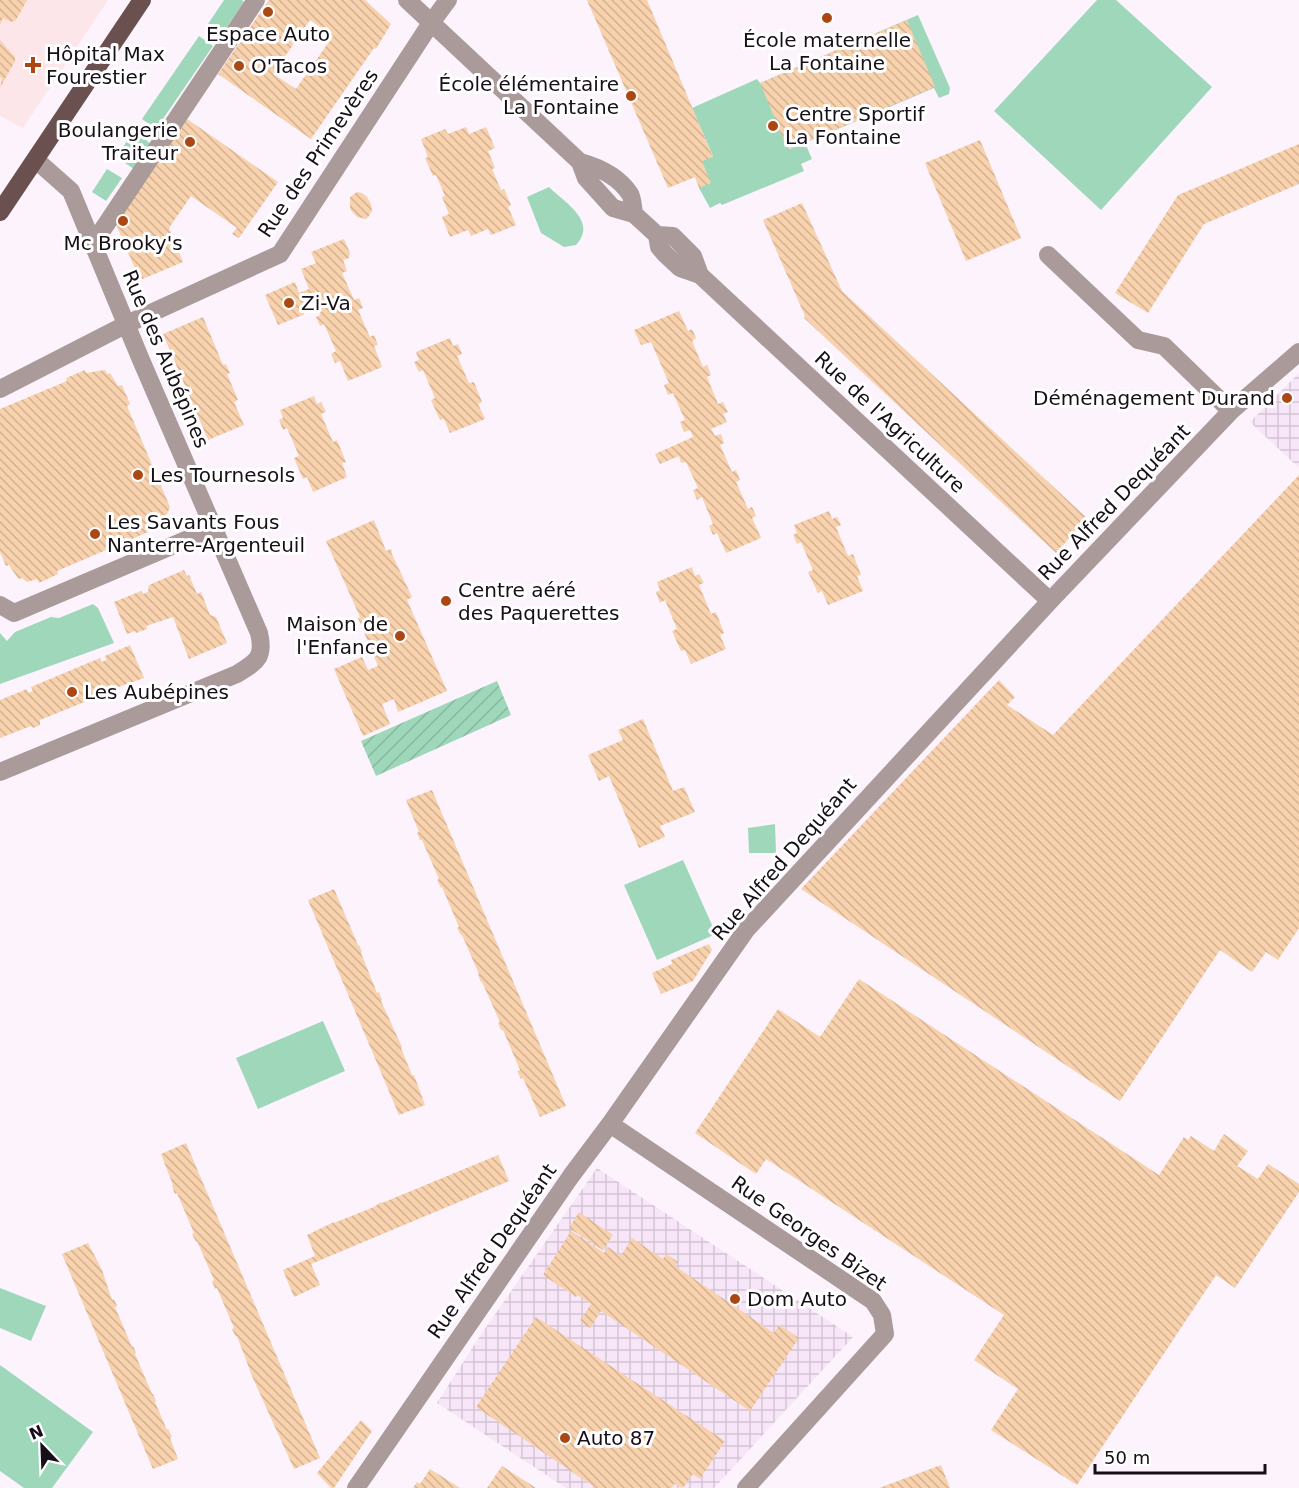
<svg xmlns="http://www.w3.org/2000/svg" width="1299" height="1488" viewBox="0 0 1299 1488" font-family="'DejaVu Sans',sans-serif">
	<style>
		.industrial { fill: url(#industrial-grid) }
		.medical { fill: #fce6e9 }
		.green { fill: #9fd7bb }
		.garden { fill: url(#garden-furrows) }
		.building { fill: url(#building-back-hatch); fill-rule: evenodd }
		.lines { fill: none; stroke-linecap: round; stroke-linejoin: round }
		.minor { stroke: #aa9a99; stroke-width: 18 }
		.major { stroke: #6a504e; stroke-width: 18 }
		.poi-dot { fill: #ab4713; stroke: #fff; stroke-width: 2 }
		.labels { text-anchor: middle; stroke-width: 6; stroke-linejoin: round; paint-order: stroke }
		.poi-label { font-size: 20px; fill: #170f18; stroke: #fff; text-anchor: start }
		.street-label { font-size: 20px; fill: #170f18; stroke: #fff }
	</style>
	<defs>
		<pattern id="industrial-grid" width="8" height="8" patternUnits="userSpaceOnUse" patternTransform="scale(1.5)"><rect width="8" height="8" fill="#f7e6f8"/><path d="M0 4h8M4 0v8" fill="none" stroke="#d3c4d4"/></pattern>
		<pattern id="garden-furrows" width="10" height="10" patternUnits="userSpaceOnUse" patternTransform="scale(1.5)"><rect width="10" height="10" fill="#9fd7bb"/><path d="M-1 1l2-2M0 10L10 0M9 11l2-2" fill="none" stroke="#88b7a0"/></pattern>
		<pattern id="building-back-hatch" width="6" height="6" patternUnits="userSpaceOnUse" patternTransform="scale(1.5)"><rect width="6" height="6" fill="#f8d1ad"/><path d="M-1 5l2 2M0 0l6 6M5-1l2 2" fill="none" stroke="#d4b294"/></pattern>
	</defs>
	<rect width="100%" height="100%" fill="#fcf3fd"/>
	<path class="industrial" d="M1299 373V468L1250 422Z
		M597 1168 853 1337 714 1488H566L437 1403 482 1333Z"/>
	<path class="medical" d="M0 0H108L23 128 0 116Z"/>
	<path class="green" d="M224 0H242L244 2 220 37 206 27Z
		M1097 0H1116L1212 87 1101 210 994 111Z
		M918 15 950 88 949 94 939 98 934 88 805 143 812 159 801 164 804 171 722 205 720 203 710 208 699 188 702 161 713 156 692 108 757 79 760 83Z
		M199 36 213 46 156 129 142 119Z
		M134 131 151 144 134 169 116 157Z
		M107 169 122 178 106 201 92 192Z
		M549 187C565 203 598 221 576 245L564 247 541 233 527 197Z
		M93 604 98 608 114 643 0 684V633L7 641 15 632 51 617 59 618Z
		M775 824 776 853H749L748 828Z
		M683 860 716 934 657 960 624 885Z
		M323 1021 345 1071 258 1109 236 1058Z
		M0 1288 46 1306 31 1341 0 1328Z
		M0 1365 93 1432 52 1488H24L0 1471Z"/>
	<path class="garden" d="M497 681 511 715 376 776 361 741Z"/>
	<path class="building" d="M0 0H27L16 20 11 22 3 18 0 25Z
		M269 0H365L391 24 376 49 374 48 311 139 218 74ZM310 20 333 36 296 89 273 74Z
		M587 0H647L713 157 702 161 711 183 699 188 695 177 668 188Z
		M907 20 935 87 788 150 760 83Z
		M0 40 15 57V61L0 88 2 78 0 77Z
		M187 119 278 182 239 238 232 234 237 228 191 196 169 228 183 262 140 280 115 222Z
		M466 127 469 134 486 127 495 148 488 151 495 168 492 169 501 190 504 189 511 205 508 207 516 225 491 235 488 229 471 236 468 230 450 237 442 217 449 214 442 197 445 196 436 175 433 176 425 158 428 157 421 139 445 129 448 134Z
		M980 140 1021 238 966 261 925 163Z
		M1299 144V184L1204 224 1148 313 1115 293 1178 195Z
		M357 192 362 193 367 197 371 204 372 211 369 216 366 219 357 217 350 209V197Z
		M802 203 842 291 1087 518 1056 553 804 318 805 316 763 220Z
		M344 239 350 253 349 258 343 260 347 271 342 273 354 300 359 298 363 308 358 310 370 337 374 335 378 345 374 346 382 367 348 381 340 361 335 363 331 354 336 351 324 324 320 326 316 317 320 315 315 301 304 305 306 310 303 315 278 325 265 295 295 282 299 293 309 289 301 269 316 263 311 252Z
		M679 311 688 331 692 329 696 338 692 341 703 367 707 365 711 375 707 377 718 404 723 402 728 412 723 414 727 422 711 429 715 436 721 434 724 443 720 445 732 472 736 470 740 480 736 482 748 509 752 507 756 516 752 518 761 538 726 553 717 533 713 535 709 526 713 524 702 497 697 500 693 490 698 488 686 462 681 463 679 456 660 464 655 454 693 437 690 430 684 432 680 422 685 420 673 393 668 395 664 385 669 383 651 342 641 345 634 330Z
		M203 317 223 365 226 364 230 373 227 374 238 400 234 402 244 425 208 440 163 334Z
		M450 338 453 346 458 344 462 354 457 356 469 383 474 382 482 402 478 404 485 419 450 433 444 419 440 420 431 400 435 398 423 370 419 372 414 362 419 360 416 352Z
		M85 370 86 373 105 370 107 374 110 373 118 386 122 385 130 404 127 406 170 507 162 526 57 571 58 574 39 583 37 579 27 582 22 578 19 579 17 577 9 565 6 566 0 552V409L67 381 66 378Z
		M314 396 317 404 321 402 326 412 321 414 333 442 337 440 346 462 342 463 347 477 313 492 307 477 303 479 294 458 299 456 287 428 283 430 279 420 283 418 280 410Z
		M1299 475V928L1278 960 1266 952 1252 972 1220 950 1120 1101 801 889 999 680 1015 697 1007 705 1053 735Z
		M829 511 832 519 837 517 841 525 836 527 848 556 853 554 861 575 857 576 863 591 828 605 822 591 818 593 808 572 813 570 801 542 797 544 793 535 797 533 794 525Z
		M374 520 386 551 391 549 392 551 391 552 412 597 407 600 447 691 398 712 394 699 382 704 390 724 363 736 334 669 362 657 368 670 378 666 358 618 360 617 326 541Z
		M692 567 695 576 699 574 704 583 699 585 711 614 716 612 724 633 720 635 726 649 691 664 685 650 681 651 672 631 677 629 665 600 660 603 656 592 660 590 657 582Z
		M184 570 187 576 189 575 197 594 201 592 210 615 216 617 227 643 189 659 173 617 146 626 147 629 136 633 135 631 127 634 114 602 141 591 143 594 148 592 149 585Z
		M130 645 144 678 113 689V694L106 697 104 694 40 720V725L33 728 31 726 0 738V700L27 689 28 693 33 691 31 687 100 658 102 662 106 660 105 656Z
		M643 719 673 791 684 787 695 812 660 826 665 837 639 848 609 776 599 781 588 755 623 740 618 730Z
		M432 790 566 1106 540 1117 523 1078 521 1079 517 1071 520 1070 503 1030H501L498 1023 500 1022 482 982H481L478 975 479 974 462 935H461L457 928 459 927 442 887 441 888 437 880 439 879 422 840H420L417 833 419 832 406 800Z
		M334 889 358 945H359L362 952 361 953 377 993 379 992 382 1000 381 1001 402 1047 401 1048 412 1075H414L425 1105 399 1115 308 900Z
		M709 944 712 950 693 981 661 994 652 973 672 964 671 960Z
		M859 979 1159 1175 1184 1137 1188 1140 1191 1136 1214 1151 1224 1134 1248 1151 1237 1166 1258 1179 1268 1164 1299 1184V1192L1235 1288 1216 1275 1077 1485 991 1430 1018 1389 974 1360 1004 1315 766 1159 756 1174 695 1133 778 1009 820 1037Z
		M186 1143 320 1458 294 1469 252 1376 237 1336 236 1337 232 1329 234 1328 217 1288 215 1289 212 1281 214 1280 197 1241 196 1242 192 1234 194 1233 177 1193 175 1194 172 1186 173 1185 161 1154Z
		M498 1155 509 1181 311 1264 320 1285 294 1297 283 1270 315 1256 307 1235 334 1222V1223L374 1207 381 1202 382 1203Z
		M579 1212 613 1235 603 1250 569 1228Z
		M571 1231 604 1253 608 1247 621 1256 632 1238 663 1259 666 1254 678 1262 675 1266 774 1333 779 1325 799 1338 750 1411 601 1311 590 1328 580 1321 591 1304 577 1295 576 1297 543 1275Z
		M88 1243 102 1270 112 1300 114 1299 117 1306 115 1307 132 1347 133 1346 136 1353 135 1354 152 1394H153L156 1401 155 1402 167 1430 168 1429 172 1437 170 1438 178 1459 153 1469 62 1254Z
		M536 1317 725 1441 700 1479 693 1474 683 1488 674 1484 672 1488H596L476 1407Z
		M361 1420 372 1431 334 1488H331L317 1473Z
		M941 1465 950 1488H879Z
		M502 1466 536 1488H487Z
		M430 1469 460 1488H413L417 1482 420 1484Z"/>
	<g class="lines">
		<path class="minor" d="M407 0 580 162 586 178 613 208 634 214 657 235 659 247 665 254 680 268 700 275 1050 601
			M580 162C598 167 619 177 630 194 633 199 633 208 634 214
			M657 235 673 236 693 256 700 275
			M93 244 256 0
			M1048 255 1138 340 1164 346 1231 411
			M0 389 127 324 280 254 431 23 448 0
			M0 605 14 613 214 528
			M0 772 237 674C256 662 265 658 259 633L141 360 71 191 36 160
			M610 1124 873 1301 882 1315 885 1334 746 1488
			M356 1488 571 1176 610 1124 746 930 1050 601 1231 411 1299 352"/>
		<path class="major" d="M0 212 142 0"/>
	</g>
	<g class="poi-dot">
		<circle cx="268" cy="12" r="6"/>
		<circle cx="827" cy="18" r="6"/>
		<path d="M30 56h6v6h6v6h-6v6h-6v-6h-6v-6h6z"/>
		<circle cx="239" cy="66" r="6"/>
		<circle cx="631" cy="96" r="6"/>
		<circle cx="773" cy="126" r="6"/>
		<circle cx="190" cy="142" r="6"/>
		<circle cx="123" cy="221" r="6"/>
		<circle cx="289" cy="303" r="6"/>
		<circle cx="1287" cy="398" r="6"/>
		<circle cx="138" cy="475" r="6"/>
		<circle cx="95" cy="534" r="6"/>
		<circle cx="446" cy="601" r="6"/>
		<circle cx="400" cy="636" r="6"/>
		<circle cx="72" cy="692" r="6"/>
		<circle cx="735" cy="1299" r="6"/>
		<circle cx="565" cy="1438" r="6"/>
	</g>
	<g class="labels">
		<g class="poi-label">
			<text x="268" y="41" text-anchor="middle">Espace Auto</text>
			<text x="827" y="47" text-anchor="middle">École maternelle<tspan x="827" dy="23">La Fontaine</tspan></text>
			<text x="46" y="61">Hôpital Max<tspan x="46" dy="23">Fourestier</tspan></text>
			<text x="251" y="73">O'Tacos</text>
			<text x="619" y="91" text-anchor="end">École élémentaire<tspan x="619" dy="23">La Fontaine</tspan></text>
			<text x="785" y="121">Centre Sportif<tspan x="785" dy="23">La Fontaine</tspan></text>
			<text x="178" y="137" text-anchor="end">Boulangerie<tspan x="178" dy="23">Traiteur</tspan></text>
			<text x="123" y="250" text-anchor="middle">Mc Brooky's</text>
			<text x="301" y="310">Zi-Va</text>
			<text x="1275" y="405" text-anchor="end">Déménagement Durand</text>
			<text x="150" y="482">Les Tournesols</text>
			<text x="107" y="529">Les Savants Fous<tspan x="107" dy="23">Nanterre-Argenteuil</tspan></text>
			<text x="458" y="597">Centre aéré<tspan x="458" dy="23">des Paquerettes</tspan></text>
			<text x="388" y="631" text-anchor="end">Maison de<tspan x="388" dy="23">l'Enfance</tspan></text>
			<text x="84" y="699">Les Aubépines</text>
			<text x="747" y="1306">Dom Auto</text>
			<text x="577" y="1445">Auto 87</text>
		</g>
		<g class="street-label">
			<text transform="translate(318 153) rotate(-56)" y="7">Rue des Primevères</text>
			<text transform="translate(166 359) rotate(67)" y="7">Rue des Aubépines</text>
			<text transform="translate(890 422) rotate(43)" y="7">Rue de l'Agriculture</text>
			<text transform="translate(1114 502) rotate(-46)" y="7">Rue Alfred Dequéant</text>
			<text transform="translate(784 859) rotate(-49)" y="7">Rue Alfred Dequéant</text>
			<text transform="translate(809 1233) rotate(35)" y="7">Rue Georges Bizet</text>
			<text transform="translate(492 1251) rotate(-55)" y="7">Rue Alfred Dequéant</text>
		</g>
	</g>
	<g transform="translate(42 1446) rotate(337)" stroke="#ffffff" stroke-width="4.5" paint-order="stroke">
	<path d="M0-4.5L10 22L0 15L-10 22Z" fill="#170f18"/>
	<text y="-9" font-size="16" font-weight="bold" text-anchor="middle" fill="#170f18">N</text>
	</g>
	<path d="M1095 1464v9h170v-9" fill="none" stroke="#170f18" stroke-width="3"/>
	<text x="1104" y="1464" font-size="18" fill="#170f18" stroke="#ffffff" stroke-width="4.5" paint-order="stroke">50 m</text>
</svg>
